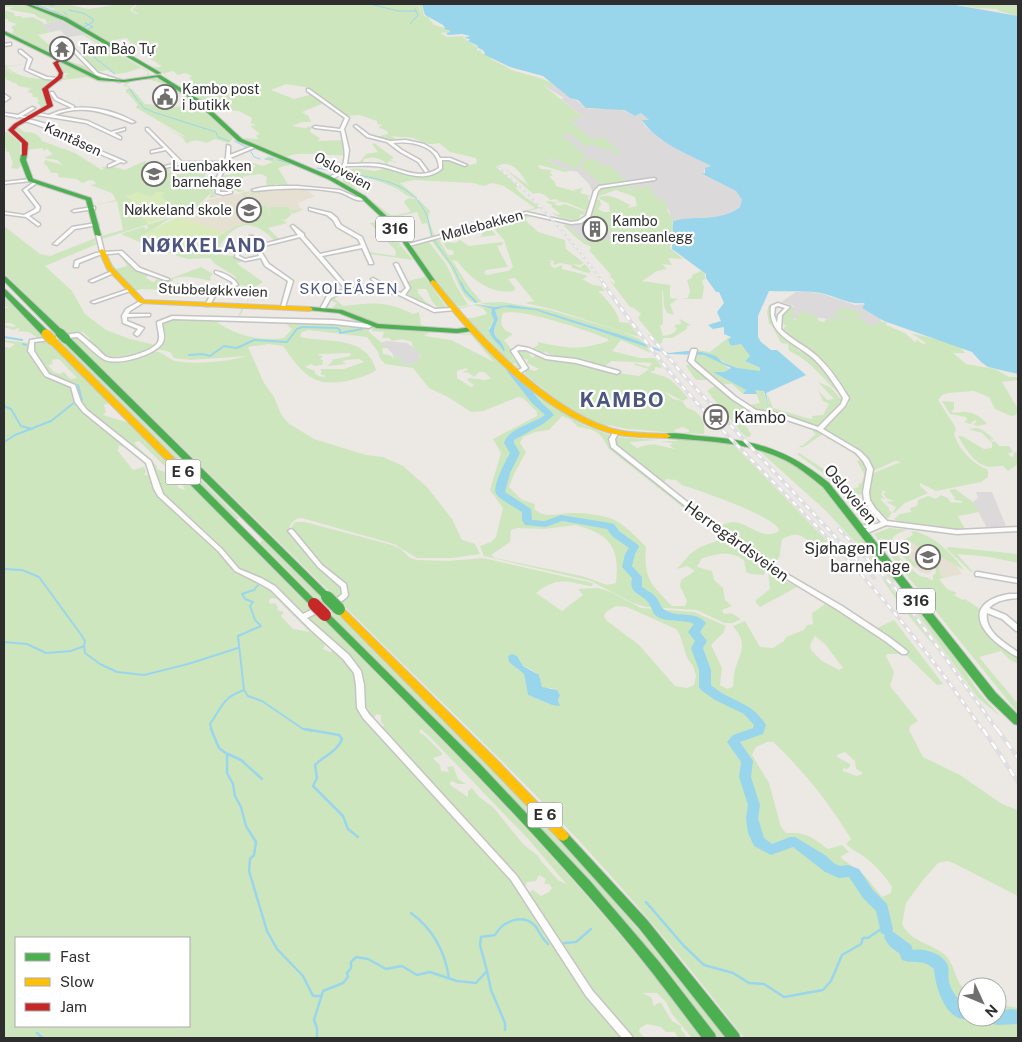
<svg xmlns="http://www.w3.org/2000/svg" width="1022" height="1042" viewBox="0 0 1022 1042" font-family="'Public Sans',sans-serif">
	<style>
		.industrial { fill: #dcd9db }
		.education { fill: #e6e0d3 }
		.green { fill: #cee6be; fill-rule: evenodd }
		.pitch { fill: #d9eabb }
		.water { fill: #99d6ec }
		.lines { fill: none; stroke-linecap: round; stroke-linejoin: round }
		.stream-far2 { stroke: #99d6ec; stroke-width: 1 }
		.stream-far1 { stroke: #99d6ec; stroke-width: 2 }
		.stream { stroke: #99d6ec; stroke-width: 2.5 }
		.river { fill: #99d6ec; fill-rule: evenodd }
		.street-casing { stroke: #c5c4c5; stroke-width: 3 }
		.fast-casing { stroke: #c5c4c5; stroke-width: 2 }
		.slow-casing { stroke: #c5c4c5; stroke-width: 2 }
		.jam-casing { stroke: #c5c4c5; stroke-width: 2 }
		.street { fill: #fcfcfb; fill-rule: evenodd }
		.fast { fill: #4caf50; fill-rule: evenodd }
		.slow { fill: #ffc107; fill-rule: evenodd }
		.jam { fill: #c62828; fill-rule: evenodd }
		.rail-far2-casing { stroke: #dfdfe1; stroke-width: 2.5 }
		.rail-far1-casing { stroke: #dfdfe1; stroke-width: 4 }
		.rail-casing { stroke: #dfdfe1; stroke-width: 4.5 }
		.rail-far2 { stroke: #fff; stroke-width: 1; stroke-dasharray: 3; stroke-linecap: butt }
		.rail-far1 { stroke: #fff; stroke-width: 2; stroke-dasharray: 5; stroke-linecap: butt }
		.rail { stroke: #fff; stroke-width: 2.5; stroke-dasharray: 8; stroke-linecap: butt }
		.fast-bridge-far1-casing { stroke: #c6c5c4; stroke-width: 11; stroke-linecap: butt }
		.fast-bridge-casing { stroke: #c6c5c4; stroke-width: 14; stroke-linecap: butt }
		.slow-bridge-casing { stroke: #c6c5c4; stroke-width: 11; stroke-linecap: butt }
		.jam-bridge-casing { stroke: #c6c5c4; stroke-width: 14; stroke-linecap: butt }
		.fast-bridge-far1 { stroke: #4caf50; stroke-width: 9 }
		.fast-bridge { stroke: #4caf50; stroke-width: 12 }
		.slow-bridge { stroke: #ffc107; stroke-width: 9 }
		.jam-bridge { stroke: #c62828; stroke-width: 12 }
		.labels { text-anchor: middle; stroke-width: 4.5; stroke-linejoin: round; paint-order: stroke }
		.far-poi-label { font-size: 14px; fill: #2e2e2e; stroke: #fff; text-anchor: start }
		.far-street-label { font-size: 14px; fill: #2e2e2e; stroke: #fff }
		.shield { fill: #fff; stroke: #6d6d6d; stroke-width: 1 }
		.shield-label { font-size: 15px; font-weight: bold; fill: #2e2e2e }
		.far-neighbourhood-label { font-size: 15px; letter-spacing: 1px; fill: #4d5680; stroke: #fff }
		.poi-label { font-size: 16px; fill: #2e2e2e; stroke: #fff; text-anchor: start }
		.street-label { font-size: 16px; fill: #2e2e2e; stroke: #fff }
		.far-district-label { font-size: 18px; font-weight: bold; letter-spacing: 1px; fill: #4d5680; stroke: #fff }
		.district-label { font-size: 21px; font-weight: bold; letter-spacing: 1px; fill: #4d5680; stroke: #fff }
	</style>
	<rect width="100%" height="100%" fill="#ece8e4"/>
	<path class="industrial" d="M60 20 74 27 85 34 64 38 66 36 60 30 49 32 41 25Z
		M554 84 588 109H620L635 116 641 113 650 121 642 120 645 126 661 140 711 166 705 168 703 175 736 191 742 200 741 206 732 212 721 216 675 220 670 218 669 210 644 187 628 190 626 188 638 185 631 186 624 183 599 189 598 194 593 193 589 184 578 173 579 172 566 170 548 161 557 157 581 160 575 149 560 134 569 133 585 141 591 139 569 119 583 117 561 99 564 98 546 87Z
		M591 213 600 223 633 237 630 240 620 237 587 242 562 222H581L588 218Z
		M806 291 823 294 855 305 865 304 862 308 881 318 880 324 877 327 821 318 792 319 791 313 794 306 781 302 796 292Z
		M386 341 407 343 420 353 419 362 406 365 381 343Z
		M976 492H992L1006 526 987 528 973 502 978 498Z"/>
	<path class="education" d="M135 165 148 169 166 166 173 174 162 177 159 180 142 181 130 168Z
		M282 187 305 189 315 196 298 203 300 208 304 209 292 214 285 220 259 213 246 220 248 223 237 225 224 232 178 217 197 208 207 200 259 190Z
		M914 538 957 566 962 574 945 578 940 575 939 566 932 568 933 570 929 574 920 572 903 552 907 549 909 542Z"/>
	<path class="green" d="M4 4C29 4 42 9 65 21L54 16 64 22 60 20 47 23 45 19 39 18 34 14 11 10 9 9 14 7H4Z
		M29 4H66L88 9 122 4H136L130 10 136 14H138L132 10 138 4H418L423 18 419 4H422L424 16 429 17V19L433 23 432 24 450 30 449 32 440 33 465 47 447 37 466 36 462 37 478 48 476 50 481 51V53L493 57 491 59 511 69 504 67C520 74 537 75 554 84L547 87 543 85 583 117 570 120 591 139 603 137 620 152 617 156 611 149H604L590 144 585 147 571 134H561L585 155 586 157 581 160 579 167 574 168 554 158 548 161 566 170H573L565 172 540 165 538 166 541 169 552 170 550 173 553 175 549 177 555 182 556 186 577 192 573 190 583 188 580 193 591 196 588 197 589 202 586 211 568 203 556 201H558L556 199 550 200C546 195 540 191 533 194L503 167 529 186C521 174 512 157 496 167L518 186 516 188C524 198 533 201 540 208L496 219 535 208 504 186 492 183 484 186 473 183 414 180 400 183 418 198C408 199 403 191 393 187 380 181 364 176 350 176L370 180 353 177 348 179 358 191 391 215H397L410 212V210L405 204 404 201 409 198 419 200 430 211 428 219 435 237 431 238 427 223 422 224 417 212 391 218 402 230H399L376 206 343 182V177L346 176H343C351 164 361 170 374 171 379 171 384 168 389 168 408 169 423 181 442 170L445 160 448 159 457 162V164C463 168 470 165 477 163L476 158 450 152 439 143C423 147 418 137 406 137 401 137 397 137 391 136L396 139C389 141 383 138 376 137L388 134 387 131 378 127 383 125 377 124V121L359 115 346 116 305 87 286 84 271 90 294 99 313 94 324 103 302 112 306 114 304 115H308L311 122H302L292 126 305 128 312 126 310 132 320 138 318 141 344 140 345 155C326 157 299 150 286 157L255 145 234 132 243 138 258 139 256 135 260 134 250 126 256 125 251 123 252 118 239 111 209 108 224 121 231 125 224 122 183 90 190 88 187 85 193 81 189 78 192 76 185 73 178 75 173 71 165 73 168 80 164 73 157 71 121 50H123C133 55 152 72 162 66L157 64 158 63 150 59 154 55 146 50 147 46 144 48 141 45H132L127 38 110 41 119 48H117L52 11 55 9Z
		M953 4H1018V16L999 11 997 9 976 8Z
		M4 10 14 13 15 16H22L21 18 33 17 44 23 42 25 49 32 71 27 64 23 74 27 38 35 48 44 53 43 57 48 49 49 64 60 89 67 96 74 117 80 97 77 75 65 46 53 13 34 12 32 14 30 11 27 17 24 7 21 9 20 4 18Z
		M84 34 148 71 149 75 126 79 147 75 148 72 141 68C130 71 117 78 108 70L97 72 82 54 101 46 83 35 64 38Z
		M59 61C78 68 95 78 112 83L99 82 87 77 62 80V77L69 79 64 76 69 73H62L57 62Z
		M4 64 7 66 26 64 6 67C21 79 35 79 53 79L41 90 46 103 45 107H41L37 102 39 101 37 97H33L32 93H27L30 92 27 90 33 89 18 86 16 83 10 82 12 81 6 80 7 79 4 77V68L17 77 4 67Z
		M152 78C162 78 165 83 176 88L173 89 179 93 181 92 202 107 233 138 229 143 215 139 206 143C200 140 191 139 187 144L182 137 158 123 182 136 186 137 135 107 138 105 128 93H126V89H132L145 104 176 107 192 104C177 90 147 69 126 85L131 87 123 86 127 81Z
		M25 122H29L18 127 24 132C33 132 38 133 42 141L75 153 102 170 104 169 101 167 111 166 125 170 145 161 154 167 146 170 148 172 156 171 142 174 147 180 156 177 158 179 171 172 164 170 169 169 174 175 204 171 210 164 204 178 213 180V192L216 194 213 195 219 196 209 198 212 192 196 208 182 212 161 197 164 192 155 194 152 197 126 196 132 201 147 223 149 224 102 239 101 236 123 230 117 201 95 205 116 200 112 193 90 185 96 184 94 181 90 180 82 183 77 179 58 177V173H51L47 166 44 164 45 160 63 165 57 160 44 158 53 154 48 150 49 148 43 151V148L26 150 23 136 15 129Z
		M4 132H7L20 143C22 151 18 158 21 166L18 169 11 168 13 163 9 152 5 151 7 149 4 147Z
		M374 143 394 158 390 160 398 163 389 161 387 164 392 167 384 165 385 162C376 157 374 157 364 159L363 163H359L366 154 378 152 372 144Z
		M271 155 292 164 278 168 289 186 275 184V187L268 189 270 190 260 192V195L256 191 268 188 266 183 267 177 261 174 244 176 239 182 241 190 246 191 238 192 220 180V176L250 171 256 166 250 163 236 164 250 162 262 166 273 162 265 159 268 156 281 163 269 156Z
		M592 158C598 165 608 165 614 169 619 173 621 178 627 181L606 184 594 189 599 182 582 169 583 161Z
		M624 183 631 186 646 184 626 188 628 190 649 186 657 199H664L670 217 675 220 672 222 673 227 670 248 683 259 668 258 672 265 662 264 667 269 657 271 642 281 670 285V298L678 299 670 304 674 315 667 313 664 306 663 291 662 290 663 324 660 326 663 336C669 335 674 334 677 329L674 325 681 324 680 319 691 325 687 326V329L672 338H663L662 343 659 344 638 318 641 314 634 308 630 307 610 281 614 284 615 281 610 277 611 275 589 250 591 249 590 246C583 245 569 231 563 225H566L587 242 618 237 630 240 633 237 621 234 613 236 609 231 603 232 604 230 593 221 571 224 588 218 596 199 600 200 601 205 598 209 603 212H610L609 204 598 198C609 192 620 200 630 205L628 208 637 206 635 197 616 190 597 197 601 188Z
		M251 191 255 194 248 195 252 194 251 192 243 194 250 198 257 207 265 205 269 210 268 215 274 217 270 215 269 207H288L290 210H303L292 214 294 213 290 211 291 215 285 220 280 218 287 223 268 228 279 239 274 240C253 219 237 220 220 245L223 255 235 256 245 261 236 263 263 282 254 288 246 305 250 294 215 293 245 285H238L235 276 215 264 210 258 188 259 177 256 174 253H164L121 234 143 227 146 228 144 230 148 228 147 225 172 217 143 236 156 240 155 242 165 249 175 245 194 251 235 226 247 223 245 220 247 218 239 213 254 207 241 193Z
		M549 201 560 203H553L559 206 565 204 586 212 584 215 581 214 578 220C570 221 558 219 552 212L558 215 560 214 551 206 553 205 545 202Z
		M524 214 534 215 526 218V221L538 232 565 240 566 249 584 263 580 265 572 264 582 268 581 266 585 264 591 272 588 273 572 268 571 265 560 263 554 265 553 264 554 261 548 260 552 262 550 263 552 267 555 268 562 265V269L586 275 587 277 582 279 593 285 601 286 605 291H599V292C605 297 620 314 619 322L629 323 639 337 552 309 525 303 534 301 515 278 508 279 515 288 514 291C490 295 470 278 457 261L452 260 469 287 482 302 474 303C459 296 457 276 448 263 442 255 436 247 431 240H439L448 255H453L454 251 447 249 440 238 483 225 488 226 496 235 472 238 482 236V233L490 229 488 227C477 226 455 235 448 242L455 243 460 240 469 246 503 242 502 245 497 246 508 267 486 270 484 272 486 275 508 271 513 267 504 240 490 224Z
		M384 221 401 245 396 247 401 246 413 260 370 254 369 252 395 256 396 251 370 223Z
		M4 226 40 254 50 256 96 238 97 241 90 243 97 242V244L45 266 72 291 85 314 106 330 130 339 156 345C160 338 156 328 158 320L170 315 238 317 242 308H244L239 318 266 319 167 317 159 320C157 328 163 337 158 343 153 351 120 360 111 359 103 357 96 348 89 343L90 339 83 332 67 335 4 273Z
		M428 241 446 264 457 287 468 305 454 307 412 249 414 246Z
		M119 253 135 268 148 275 146 278 153 282 160 278 169 279 201 267 213 274 210 277 211 281C199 278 184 274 173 279V281L165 284H174L185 282 178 285 182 290 187 291 141 289 135 291 109 264 106 254 116 269 127 266Z
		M701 271 705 274V279L702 281 704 287 702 299H681L688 298 690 291 687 280 692 278V275Z
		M425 277 447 308V309C432 309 432 299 426 289H417L419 292H417L425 301 438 310 428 307 406 293 409 289 408 281Z
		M4 297 44 338H38L29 332 17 331 20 329 18 328 14 330 4 327V325L13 327 16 326 11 323H4V308H9L5 306Z
		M333 297 343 306C372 303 385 300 413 314L419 312 421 325 432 328 377 325 332 308 337 303 329 300Z
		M502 302 550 310 623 332 640 339 644 344 540 310 510 305 494 307 480 303Z
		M477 304 493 309 491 312 494 320 489 329 503 351H505C500 334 489 340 498 319L495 310C518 297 573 323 597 331 613 336 630 340 646 346L651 353 621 340 612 351 640 358H655L663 368 655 367V370L650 372C656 375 664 375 669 379 676 383 682 391 688 398L683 401 663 391 673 399 682 401 687 408C699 411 706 420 704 434L680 433 689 432V430L683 427 674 430 677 433 628 429 608 425 606 427C575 417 550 395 525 374L526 368 535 371 539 369 527 363 528 360 522 358 524 364 515 350 524 349 532 351 529 354 532 358 537 354 600 369 598 370 639 376 649 369 635 365 634 363 649 367 652 363 612 361 602 368 555 357 546 352 543 353 545 355 531 349 538 345V342C566 348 580 351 608 341V339C587 331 524 308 503 313 499 324 502 330 513 334L504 340 512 350V357L521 367 519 369 516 366V363L513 364 493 347 456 308ZM473 305 483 308 487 314 472 318H465L459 309Z
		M769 305 771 306C766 327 788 338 799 351 819 355 832 381 843 397 825 382 811 360 789 351L788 344 781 343 772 326 769 324 767 312Z
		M793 306V319L796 320 801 310 806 314 815 315 819 321 824 322 826 319 830 318 835 319 840 317 845 320 846 317 835 315 832 312H839L838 309C849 306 856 312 866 315L856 317 870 325H878L880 323 872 319 887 323 886 325 905 333 915 342H917L916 340H917L923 344 926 343 911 333 951 343 961 348 965 353H953L966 364 995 369 1009 377H1018V380L1002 382 1018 409 1016 415 1011 416 995 409 989 397 974 391 948 393 942 395 938 400 956 428 954 435C961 452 972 463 988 470V477L981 482 936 491 920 483V486L928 493 905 503 894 513 893 512 896 507 886 502 894 501 886 498 883 493H887L881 489 883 491 881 494 885 499 881 498V500L889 508V511L892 512 888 519C865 499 869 502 873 473L901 462 895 461 873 471C866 449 843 442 825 429L826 425 849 404C841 370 810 356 782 330L786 326 780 322 781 317Z
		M167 319 346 323 367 327 370 333 388 348H382L383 354 389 355 394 359 392 353 406 365 418 362 417 360 421 355 412 346V342L402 339 392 341 389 338H382L384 332 372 331V328L471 334 487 351 567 415 586 426 610 435 608 443 612 448 731 543 766 568 764 575 751 574 746 572 744 560C730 550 718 554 702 558L697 567 712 571 714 580 723 588 725 600 732 606 722 610 724 614 731 613 741 619 733 623H724L697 610 646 607 633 603 591 581 484 556 480 546 491 542 496 537 503 508 490 490 501 453 493 439 537 416V412L523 398 518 397 483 411 471 412 448 397 429 388 413 368 385 364 380 358 378 352 367 337 308 330 302 332 300 337C327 343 367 335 376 370 370 375 359 378 351 380 314 389 303 374 283 346L269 344 248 347 264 383 274 397 281 414 288 423 314 439 366 455 383 457 403 466 427 487 452 519 462 540 475 544 480 554 452 558H417L394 544 302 518C294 518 291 523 288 530L318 567 341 586 344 593 337 599 69 336H76C86 343 94 356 105 361 121 368 141 350 158 352 164 353 169 359 175 361 195 365 230 361 248 356L191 360 174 358 170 352 158 349 161 322ZM219 321 286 324 292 329 284 338C260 341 238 336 218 323ZM430 332 471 335 494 362 451 340 424 336ZM350 353 351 356 331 360 333 361 327 366 347 364 342 362 346 360 359 359 364 362 344 369H320L322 372 320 374 326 376C323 378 318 376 315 374V371L305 367 311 364 315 366 322 365 323 360 320 359 323 356 318 355 319 354ZM466 368 468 370 462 372 469 373 474 377 479 372H484L491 378 486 380 469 378 467 380 474 385 471 387 457 378V371ZM562 416 571 420 578 427C597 430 600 432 609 449L723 539 700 547 690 554 677 569 687 566 695 571 681 580 680 586 687 601 685 606H672C650 583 644 579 646 547 636 537 624 523 610 518 599 515 587 513 575 513 560 512 547 520 534 509L535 504 522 500 509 487 514 474 526 452 520 443 523 437 535 432 549 430ZM576 525C610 535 620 546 616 583L607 585 582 576 495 558 491 555 510 542 511 530 518 528 544 529Z
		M729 337 731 346 742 344 750 356 745 361 761 369 760 371C736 375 718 354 696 351L697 350 710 352Z
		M45 339 109 403 104 405 106 412 103 415 129 423 314 611 308 613 299 611 277 590 238 569 160 493 153 466 84 408 78 398 75 386 51 376 55 373 48 374 36 357 32 346 34 342ZM58 359 60 360 77 378 70 379 64 372 60 374 54 372 48 365 53 364 52 360ZM139 441 182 483 185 490 179 488 168 473 157 469V466L135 444V442Z
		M4 340 29 343 46 375 73 386 80 406 149 463 156 489 218 550 234 570 266 585 325 640 323 641 325 645 323 649 330 652 339 651 354 669 359 705 512 879 610 1023 625 1038H4V347L10 348 15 344 4 342ZM119 445 128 449 146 463 150 475H144L146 472 144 467 133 470 118 451ZM271 598 277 599 310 632 293 629 281 616 284 612 277 610 278 607 275 603 270 604 269 601ZM16 938H189V1026H16Z
		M57 340H62L239 518 236 519Z
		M695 354C716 354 738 373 746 391L743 394 732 384H724L735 396 696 363 694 360Z
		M691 363 747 410 742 420 751 434 750 437H746L741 432 707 391 716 385 709 380H696L686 366Z
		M818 382 830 387 842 400 839 403 841 405 822 424 816 425 755 409 741 401 751 405 760 403 755 390H763L769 409 767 393 773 408 810 419 813 418 812 416 823 415 829 404 823 401 818 390 827 400 834 399Z
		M942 401 954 402V409L951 412C957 414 962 411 966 412 973 412 983 418 987 424L977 426 973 424 977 422 975 420 970 424 964 422 967 420 966 417 950 414Z
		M760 413C780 416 807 422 823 434L802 448 798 445 802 446 816 434 813 432 814 430 765 415H760L755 424 758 426H753L750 419V417Z
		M976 428C983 429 989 434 994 440L990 439 991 441 996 442 999 446H1009L1013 452 1008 453 1010 456 1013 457 1014 453 1018 451V464L1008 471 1003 466C998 466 994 467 990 467 975 466 964 446 958 436H962L984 449 992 448V443L982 433 968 429Z
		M616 437 658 440 631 442 630 443 637 448C654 441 658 446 675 449L670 446 672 443 660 441H675L681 439 731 442 828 542 812 543C798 534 798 532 782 539 779 553 783 559 770 565L737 543 616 447 615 440ZM666 479 676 480 682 485C697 490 779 517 779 531 763 542 748 522 733 522 730 522 725 524 722 525L668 486 664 482Z
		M829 437C843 444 865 453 867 470 868 478 864 487 863 494L854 495 848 498 852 505 824 474 797 454 799 453 822 468 837 485H846L849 489 859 487 858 485 862 482 864 474 857 461 860 460C853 452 837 438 826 439Z
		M754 446 793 462 822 486 893 577 895 584 825 510Z
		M955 489 973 502 979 512 958 516 965 529C949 529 906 527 894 519L900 514 911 512 910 508 917 506 918 500 928 496 936 499 941 495 948 498 950 502 962 503V501L954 500 955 498 949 490Z
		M295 522H305L392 545 401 549 410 558 417 560 448 561 483 558 593 583 592 586H589C565 581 557 577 536 593L562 611 583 595 578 589 598 588 611 592 641 608 694 612 726 626 723 633 711 645 722 668 720 685 727 689 733 687C734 681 733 676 735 670 741 649 748 645 733 626L745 621 760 647 773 648 784 641 786 637 804 630 807 625 813 624 812 613 827 603 898 649 902 654H887L886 656 894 672 890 686 918 721 910 726 909 730 923 757 960 775 1002 804 1018 810V896L953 863 947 861 938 863 923 880 906 903 902 924C911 942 930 943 944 954 956 964 954 983 967 991V1017H997V1004L1018 1008V1038H744C693 971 639 906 582 844 504 760 420 682 339 601L347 594 292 530V526ZM616 606 627 607 676 629 680 635 687 658 693 666 696 676 694 685 687 688 675 686 639 645 607 621 604 616 606 612ZM815 636 825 644 843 668 839 670 822 661 811 650 810 645ZM519 659 522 665 532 670 540 677 539 684 543 688H551L557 690 559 703 552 705 528 695 524 674 517 669ZM767 742H773C804 771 829 803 851 839L846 844C852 850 857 852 863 856 874 863 885 876 892 887L891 893 882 897 865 876 840 857 849 852 842 845 828 849C812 837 807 832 786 833L781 827 769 783 752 755 756 747ZM845 752 855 761 856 769 862 772V774L857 776 843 771V768L847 769 850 767V764L837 757V755Z
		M889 528 908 530C883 535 891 550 905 563 910 567 915 573 920 576 925 578 927 576 931 580H933V575L936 573 935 567 939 566 940 575 945 578 939 579 947 589 957 593 954 595 963 600 965 599 980 609C980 634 998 644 1017 657L1018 664 1009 659 1001 651 979 657 1018 704V713L879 541 874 534Z
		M914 531C934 536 952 553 964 570L926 548 925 552 918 551V547L910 541 907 550 903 552 916 564V568L914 567 897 551 904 540 913 535 911 532Z
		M262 540 264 541 328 604 323 606 260 543Z
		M949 547 1018 554V563L990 557 957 554 973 572H971L946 548Z
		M768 571 797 587 760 607 756 603V600L770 589Z
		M882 577 891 584V589L902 598 942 653C934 648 885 587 882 577Z
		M898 583 965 668 964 670 978 691 1000 716 978 698 910 604Z
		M335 610 547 824 696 996 727 1038H717L705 1022 330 613Z
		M316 612C450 748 588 883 701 1038H692L672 1014 666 1002 657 993H642L651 997 654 1006 658 1003H661L672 1021 681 1026V1030L685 1034 686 1038H678L675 1032H666L661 1027 647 1024 640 1028 639 1032 645 1038H630L607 1013 518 882 381 727 385 726 381 722V715L377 714 371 721 364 711 359 674 309 622 310 616ZM421 729 431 738 530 841 567 885 558 880 541 861 538 856 523 844 493 807 479 797 472 788 468 791V797L449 784 452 781 458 784H466L458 779 453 766 447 767 449 772 441 771 440 765 433 758 442 755V753L425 736 419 732ZM539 875 546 879 544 884H549L552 888 549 892 541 896 533 890 530 892 525 887 527 882 536 881Z
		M894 620 943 684 937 685 906 655 908 652 875 629Z"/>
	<path class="pitch" d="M138 192 152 197 156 192H165L161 197 176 207 179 205 189 207 186 209H177L182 212 147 224 132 201 125 196Z
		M178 217 224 232 194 251 164 244 165 243 143 236V234Z"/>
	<path class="water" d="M422 4H950L1018 16V374L988 367 981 362 972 352 884 321 862 308 865 304 863 303C849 305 836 296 821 293 804 290 786 292 769 291L758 316V337L761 342 771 350H777L806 375 766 393 769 409 764 391 755 390 757 394H743L746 390 713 372H724L731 368 704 355 668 354 535 310 504 307 495 310 498 319C488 342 501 333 505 351H503C499 343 492 340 489 331L494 320 491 313 492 309 477 304 494 307 510 305 537 309 630 338 669 353 687 351 702 352 716 356 722 362 737 368 760 371V368L745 361 750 356 741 344 731 346 728 340 731 337 724 334V327L713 329 708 325 721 321 717 312 724 303 719 292H716L706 278V274L672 249 673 221C695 215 721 222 740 207L742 200 736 191 702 174 705 173V168L711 166C686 153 657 143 642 120H649L641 113 635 116 624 110 586 108 578 100 570 98 543 76 510 67 485 55 484 51 477 47 478 46 468 41 470 39 464 38 470 36 462 34 448 35 446 33 450 32 449 30 444 29 445 28 443 25 425 15Z
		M512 654 517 656 523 666 539 675 542 687 557 690 560 695 558 700 560 706 552 705 528 695 524 674 509 662 508 656Z"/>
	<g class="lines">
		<path class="stream-far2" d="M32 4C57 10 76 22 98 36
			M46 4 54 6
			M370 4 398 11H416
			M69 10 83 13 93 19V22L84 27
			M64 12 67 15
			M85 23 93 27 88 29
			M410 24 418 15 415 9
			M104 46 89 53 109 69
			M110 70 115 74
			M129 88 138 101
			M139 102 144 108 153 112 216 132 218 137 229 141
			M234 141 246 147
			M250 150 254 157 260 159
			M265 159H273
			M278 160 288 163
			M317 168 339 172
			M345 173C374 178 409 181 424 210 429 218 430 229 432 237
			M433 239 453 267 461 284"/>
		<path class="stream-far1" d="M461 283 465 291 476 302
			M4 337 22 340
			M23 344 26 345
			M189 355 202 354 210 356 224 346 237 348 254 340 287 342 297 329 302 327 337 328 340 330V333L362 329
			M78 385 82 400
			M4 406 11 409 21 426 32 429
			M4 442 15 435 51 421 75 402
			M4 569 22 570 39 577 82 636 85 641 84 646
			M258 585 254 590 242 594 245 599 253 602 250 606 255 620 261 626 238 636 244 690 248 696 262 701 303 729 312 731
			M4 642 27 644 46 653 71 651 84 646 85 653 100 664 117 672 144 675 188 664 238 648
			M212 731 210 724C222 707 223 697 244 690"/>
		<path class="stream" d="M211 729 219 748 227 754V773L233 784 235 796 241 807 246 826 256 842 254 855 250 859 249 871 267 931 277 949 303 976 313 996H320
			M305 729 339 735 342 739C338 751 324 756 315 765L317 778 313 786 343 816 348 829 358 837
			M228 754 241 760 262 779
			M646 902 684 946 704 965 733 973 749 983 764 984 784 997 823 990 831 981 842 955 861 944 863 938H868L884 927
			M411 913C433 929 445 952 449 978
			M564 943 576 942 591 929
			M487 971 491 990 505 1023V1030
			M37 1033 43 1038
			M317 1038V1028L314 1020 323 991 343 983 348 977 347 973 351 968V962L356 957 368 959 386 969 402 966 417 975 430 972 457 981 476 983 487 971 480 945 481 937 495 935C503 921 524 912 536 927 540 933 542 939 548 944"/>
		<path class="river" d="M510 367C523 373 530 390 540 401 544 406 550 409 554 415L543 424 514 440V443L520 453 510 473 505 492 531 509 532 520 545 521 561 515 610 523 614 524 619 531 638 545 639 547 635 554 632 566 642 577V587C646 590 651 592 655 596 661 603 660 609 669 612 681 617 696 611 706 623L700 632 707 641 703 648 711 670V685C730 702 752 701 766 725L763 734 740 742 753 761 751 777 760 805 758 818 764 838 772 844 790 837H795L825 855 835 864 840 866 848 865 859 869 873 890 887 904 893 929 892 931 911 945 913 950C924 948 944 954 948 966 949 971 948 977 949 982 951 991 958 998 964 1006H967V1017L972 1018C948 1027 935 988 934 969 922 958 915 965 902 960L899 953C892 949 887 944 884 937L885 935 881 933 876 911 863 898 849 877 839 878 825 872 793 847 771 855 754 846 748 833 746 818 748 805 739 777 741 762 727 742 733 735 753 728 754 725 744 714 715 700 701 690 699 687V670L691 648 695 641 688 632 694 624C684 619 663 623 655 615 652 611 650 603 645 599 636 592 629 591 632 578L622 567 625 554 629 548 612 536 607 529 562 521 546 527 525 525 522 520V512C516 508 499 499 496 494 492 486 506 460 510 453L504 443C508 428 533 424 545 415L532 403 506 370Z
			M1011 1009 1018 1010V1024L997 1025 985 1022 983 1017H997V1011Z"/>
		<defs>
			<path id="street" d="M61 37H63L98 73 120 80V82L96 75 61 39Z
				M10 43H11V45L4 46V44Z
				M19 50H21L32 59 28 69 47 77 59 78H60V80L45 79 25 70 28 59 19 52Z
				M307 89H309L349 118 344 129 349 150 347 164C358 164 368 163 379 164 399 167 419 182 439 168 439 166 438 161 437 159 431 144 407 141 393 143L402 150 420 160 428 171 426 172H425L418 162 400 152 387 142 367 137 355 127 354 126 356 125 369 135 390 141 406 140 424 144 431 148 437 153 440 158H450L467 165 465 166 449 160H442V169C422 184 404 172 382 167 370 165 358 166 346 166 342 173 337 179 329 179V177C332 175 337 174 339 171 349 160 343 143 341 131L315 128 313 127 315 126 340 129 345 118 307 91Z
				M51 92H53L57 98 74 106V108C95 106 117 112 135 122L132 123C104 112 83 104 54 115L88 121 111 132 125 128V130L114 133 121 137V139H120L86 123 37 115 36 114 38 113 49 115 59 111 72 108 55 100 50 93Z
				M4 94 10 98 4 102V99L6 98 4 97Z
				M32 107 35 108 22 116 31 117V119L19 117 17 118 15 117 4 115V113L18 115Z
				M24 119C51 121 76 140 101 151 109 155 118 158 126 162L124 163 121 162 110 167H108V165L117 161C85 149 57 129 24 121Z
				M146 128H148L182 162H224L226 157 227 145 230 146V155L253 146 256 147 230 158 219 181 231 188 232 193 223 195 216 193 215 181 223 164H181L165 168V166L178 163 166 150 151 153V151L164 148 146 130ZM219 184 228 190V192H220Z
				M654 178 656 179 655 180 601 188 598 191 590 217 581 223 571 224 526 214 409 246 405 245 526 212 571 222 578 221 586 216 594 191 599 186Z
				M30 179H31V181L4 184V182Z
				M34 182 37 183 27 190 40 207 39 211 29 216 40 224V225L38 226 26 217 4 214V212L24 215 35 209 36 207 23 190Z
				M297 186 340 190 356 197 365 198 367 199C355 204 349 194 338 192 310 187 281 188 254 191L252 190C265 185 283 186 297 186Z
				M93 207H95V209L74 212 72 211 74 210Z
				M309 208 331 213 337 218 341 225 362 237 373 263V264H369V263L362 248 322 256 349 288 379 290 378 285 371 279 373 278 382 283 383 290 398 292 401 293 406 288 394 264 396 263 398 264 410 288 405 295 435 309 453 308H455V310L434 312 397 294 349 290 331 298 324 310H320V309L327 296 345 289 300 237 264 246 262 253 269 264 293 281 285 307 283 308H281V307L288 281 265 266 261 258 245 261 235 257 236 251 238 250 240 251 239 256 245 259 259 256 258 253 260 246 254 243 249 238V236H253L258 241 263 244 298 235 291 226 293 225 304 234V236L320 254 361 245 358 239 337 227 333 220 327 215 309 210Z
				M96 223 98 224V225L75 229 57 245 53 244 72 227Z
				M96 234 100 235 104 251 103 252 122 251 140 268 169 279V280H165L136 270 119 253 99 255 79 263 78 267H74V266L75 261 96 253 102 252 100 251 96 235Z
				M112 271H114L116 272 93 282H91L89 281Z
				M215 271C223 272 235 278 238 285L217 293 209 306H205V305L213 291 233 284 232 282 215 273Z
				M129 289H131L133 290 95 303H93L91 302Z
				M140 301H142L144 302 130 311 128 314H150V316L127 317V321L144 328 139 335 137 336 134 334 138 329 123 323 122 316 126 309Z
				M778 303 790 307 782 315 781 329C792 340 806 346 817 356 830 368 840 383 849 398L845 406 823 429 860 451 868 459 873 469 869 492 870 500 875 508 887 521 957 530 1018 527V531L957 534 886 525 865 534H861L860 533 868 528H856L855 527 856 526 877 524 881 522 870 510 864 500 863 492 867 469 863 461 856 453 817 430 778 417 752 412 732 399 694 367 688 361 691 350 692 349H696L697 350 694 361 736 397 756 410 781 414 818 427 841 404 843 398C835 385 826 371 815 360 797 343 767 336 771 306ZM778 306 785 308 778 315 777 323 774 315 775 307Z
				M172 316 334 320 369 324 372 326 369 328 334 324 173 319 162 323C162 329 166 336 163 342 157 355 116 367 103 359 95 354 85 343 77 337L34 342V351L49 374 75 385 81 402 87 410 151 461 163 494 222 549 239 569 261 578 275 586 303 614 313 609H317L318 611 317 613 307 618 349 655 361 671 364 685 365 708 369 714 517 876 592 990 631 1035 633 1038H622L586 996 511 880 363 718 357 708 356 685 354 673 343 659 311 630 271 590 257 582 235 571 218 551 158 496 154 489 146 463 83 412 75 402 71 387 45 376 28 351 30 340 78 333 80 334C86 339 92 344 98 349 101 352 104 356 107 357 117 362 153 352 158 342 161 336 157 328 157 322Z
				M518 346 529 348 547 356 576 359 619 371 620 372 617 374 576 363 546 359 526 350H519L517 351 528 368 521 373H517V371L522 368 511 351Z
				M616 430 619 432 615 439 616 445 751 553 842 606 889 637 906 650 908 652 906 654H902L885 641 838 610 747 555 611 447 609 439 614 431Z
				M291 529 293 530 322 565 346 584 348 595C346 599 340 603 336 602L335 600 342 594 341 587 318 567 289 532 288 531Z
				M976 572H978L1018 579V583L978 576H976L975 574Z
				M1009 594H1018V598C1007 599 997 600 989 608L1006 615 1018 625V631H1016L1002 619 987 613C984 631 1005 643 1018 652V657C1013 655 1009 652 1005 649 975 629 966 602 1009 594Z"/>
			<path id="fast" d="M24 4H29L67 18 161 73 157 74 63 20Z
				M4 31 101 78 124 80 160 75 200 100 242 139 332 177 365 196 397 226 436 282 433 284 431 283 393 228 361 198 328 179 238 141 196 102 157 77 124 82 98 80 4 34Z
				M24 153 27 155 26 160 33 179 91 198 101 235 100 236 95 235 86 200 28 181 20 160 21 155Z
				M4 276 6 277 63 331V335H57L4 281Z
				M4 289 6 290 49 332V336H43L4 295Z
				M310 307 342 310 378 324 457 329 472 327 476 329 472 331 457 333 377 328 339 313 308 310V308Z
				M63 337H69L330 595 332 597 330 599H324L63 341Z
				M664 434C675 432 688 435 699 436 754 440 786 448 829 483L996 693 1018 715V725L1014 724 988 699 823 487C811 477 799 467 785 460 748 442 707 441 667 438H664L663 436Z
				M172 462H178L317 602 319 604 317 606H311L172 466 171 464Z
				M325 612 328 613 480 764 590 881 660 963 715 1034 716 1038H702C674 1001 646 963 616 928 524 819 422 718 322 617L320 615 322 613Z
				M563 831 567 833 647 920 739 1034 740 1038H726L639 928 559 839 557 836 559 833Z"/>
			<path id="slow" d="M102 249 105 251 112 267 144 300 310 307 313 309 310 311 140 303 107 269 99 251Z
				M433 280 435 281C476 333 546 408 610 428 628 434 649 433 667 434L671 436 667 438C647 437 626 438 607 432 540 412 470 337 430 282Z
				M50 339H56L178 462 179 464 178 466H172L50 343Z
				M339 606 342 607 498 761 567 833 569 836 567 839 563 841 559 839 490 767 336 611 334 609 336 607Z"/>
			<path id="jam" d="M60 59 62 60 58 63 63 73 62 78 48 89 53 106 18 126 14 130 28 143 27 155 22 156V143L8 130 14 124 47 105 42 89 58 76 59 73 53 63Z"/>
		</defs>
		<use href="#street" class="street-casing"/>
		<use href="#fast" class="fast-casing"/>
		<use href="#slow" class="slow-casing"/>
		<use href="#jam" class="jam-casing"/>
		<use href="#street" class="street"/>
		<use href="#fast" class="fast"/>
		<use href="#slow" class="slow"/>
		<use href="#jam" class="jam"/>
		<defs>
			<path id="rail-far2" d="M499 168C539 202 573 241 604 284"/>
			<path id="rail-far1" d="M603 283C628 318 653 353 681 385 731 442 787 494 839 550 891 606 940 667 983 731
				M650 336 689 381 874 578
				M839 529 896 589 998 731"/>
			<path id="rail" d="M983 729 1018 782
				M997 729 1018 758"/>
		</defs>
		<use href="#rail-far2" class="rail-far2-casing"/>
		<use href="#rail-far1" class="rail-far1-casing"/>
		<use href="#rail" class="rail-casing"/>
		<use href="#rail-far2" class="rail-far2"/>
		<use href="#rail-far1" class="rail-far1"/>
		<use href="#rail" class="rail"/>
		<defs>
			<path id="fast-bridge-far1" d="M60 333 66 339"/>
			<path id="fast-bridge" d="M327 597 339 609"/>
			<path id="slow-bridge" d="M46 334 53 341"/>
			<path id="jam-bridge" d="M314 604 325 615"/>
		</defs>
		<use href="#fast-bridge-far1" class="fast-bridge-far1-casing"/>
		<use href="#fast-bridge" class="fast-bridge-casing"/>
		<use href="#slow-bridge" class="slow-bridge-casing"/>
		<use href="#jam-bridge" class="jam-bridge-casing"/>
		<use href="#fast-bridge-far1" class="fast-bridge-far1"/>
		<use href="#fast-bridge" class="fast-bridge"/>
		<use href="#slow-bridge" class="slow-bridge"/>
		<use href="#jam-bridge" class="jam-bridge"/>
	</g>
	<defs>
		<symbol id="temple-ring" viewBox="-11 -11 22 22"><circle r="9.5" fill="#fff" stroke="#706f6e" stroke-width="1.5"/><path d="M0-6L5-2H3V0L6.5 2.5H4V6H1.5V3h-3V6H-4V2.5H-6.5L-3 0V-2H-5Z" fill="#706f6e"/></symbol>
		<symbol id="civic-ring" viewBox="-11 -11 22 22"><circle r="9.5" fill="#fff" stroke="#706f6e" stroke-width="1.5"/><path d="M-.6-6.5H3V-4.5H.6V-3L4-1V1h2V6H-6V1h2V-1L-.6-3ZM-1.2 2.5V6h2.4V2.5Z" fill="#706f6e"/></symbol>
		<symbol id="school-ring" viewBox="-11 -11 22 22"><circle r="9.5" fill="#fff" stroke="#706f6e" stroke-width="1.5"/><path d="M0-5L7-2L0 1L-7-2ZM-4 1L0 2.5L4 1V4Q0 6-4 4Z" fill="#706f6e"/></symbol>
		<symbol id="building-ring" viewBox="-11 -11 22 22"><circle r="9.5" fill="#fff" stroke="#706f6e" stroke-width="1.5"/><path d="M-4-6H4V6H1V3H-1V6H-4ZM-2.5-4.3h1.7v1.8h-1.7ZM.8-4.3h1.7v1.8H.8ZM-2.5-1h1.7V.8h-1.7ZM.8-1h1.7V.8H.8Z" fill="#706f6e"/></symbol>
		<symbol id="station-ring" viewBox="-11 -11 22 22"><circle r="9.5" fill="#fff" stroke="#706f6e" stroke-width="1.5"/><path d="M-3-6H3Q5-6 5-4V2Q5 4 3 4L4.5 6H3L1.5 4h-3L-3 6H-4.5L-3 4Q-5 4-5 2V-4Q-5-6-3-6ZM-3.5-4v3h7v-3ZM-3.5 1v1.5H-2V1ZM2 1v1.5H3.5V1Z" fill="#706f6e"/></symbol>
	</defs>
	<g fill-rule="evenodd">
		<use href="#temple-ring" x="48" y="35" width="28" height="28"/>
		<use href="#civic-ring" x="151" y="83" width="28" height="28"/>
		<use href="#school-ring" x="140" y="160" width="28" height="28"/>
		<use href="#school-ring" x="235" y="196" width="28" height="28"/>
		<use href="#building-ring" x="581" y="215" width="28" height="28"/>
		<use href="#station-ring" x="702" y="403" width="28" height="28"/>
		<use href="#school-ring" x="914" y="543" width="28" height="28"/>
	</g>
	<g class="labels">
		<g class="far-poi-label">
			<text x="80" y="54">Tam Bảo Tự</text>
			<text x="182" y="94">Kambo post<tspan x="182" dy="16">i butikk</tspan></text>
			<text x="172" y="171">Luenbakken<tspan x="172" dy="16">barnehage</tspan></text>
			<text x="232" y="215" text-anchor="end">Nøkkeland skole</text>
			<text x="612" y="226">Kambo<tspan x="612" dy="16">renseanlegg</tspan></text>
		</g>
		<g class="far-street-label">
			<text transform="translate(73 139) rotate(25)" y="5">Kantåsen</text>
			<text transform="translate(343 171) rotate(29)" y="5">Osloveien</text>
			<text transform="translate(482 225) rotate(-15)" y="5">Møllebakken</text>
			<text transform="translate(213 290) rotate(2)" y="5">Stubbeløkkveien</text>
		</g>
		<g class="shield">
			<rect x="376" y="216.5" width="38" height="25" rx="4"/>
			<rect x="165.5" y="459.5" width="35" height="25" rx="4"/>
			<rect x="897" y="588.5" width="38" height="25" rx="4"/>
			<rect x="527.5" y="802.5" width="35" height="25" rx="4"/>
		</g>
		<g class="shield-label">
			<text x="395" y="234">316</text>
			<text x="183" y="477">E 6</text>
			<text x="916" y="606">316</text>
			<text x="545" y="820">E 6</text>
		</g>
		<g class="far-neighbourhood-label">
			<text x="349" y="294">SKOLEÅSEN</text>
		</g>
		<g class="poi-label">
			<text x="734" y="423">Kambo</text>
			<text x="910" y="554" text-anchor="end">Sjøhagen FUS<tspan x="910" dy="18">barnehage</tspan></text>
		</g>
		<g class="street-label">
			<text transform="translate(851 494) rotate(50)" y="6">Osloveien</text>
			<text transform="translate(737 541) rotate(36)" y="6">Herregårdsveien</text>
		</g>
		<g class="far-district-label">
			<text x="204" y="252">NØKKELAND</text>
		</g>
		<g class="district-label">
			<text x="622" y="407">KAMBO</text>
		</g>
	</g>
	<rect width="1022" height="1042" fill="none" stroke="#2e2e2e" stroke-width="10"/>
	<rect x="15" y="937" width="175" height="90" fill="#ffffff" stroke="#ababab"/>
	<rect x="25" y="953" width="25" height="8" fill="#4caf50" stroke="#ababab"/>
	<text x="60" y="962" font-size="15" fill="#2e2e2e">Fast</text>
	<rect x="25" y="978" width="25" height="8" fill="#ffc107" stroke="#ababab"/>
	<text x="60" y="987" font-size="15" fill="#2e2e2e">Slow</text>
	<rect x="25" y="1003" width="25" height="8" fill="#c62828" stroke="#ababab"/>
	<text x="60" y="1012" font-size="15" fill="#2e2e2e">Jam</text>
	<g transform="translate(982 1002) rotate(134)"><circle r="24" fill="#ffffff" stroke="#ababab"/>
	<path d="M0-4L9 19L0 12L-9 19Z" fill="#706f6e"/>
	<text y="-8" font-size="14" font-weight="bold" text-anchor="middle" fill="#2e2e2e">N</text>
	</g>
</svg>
